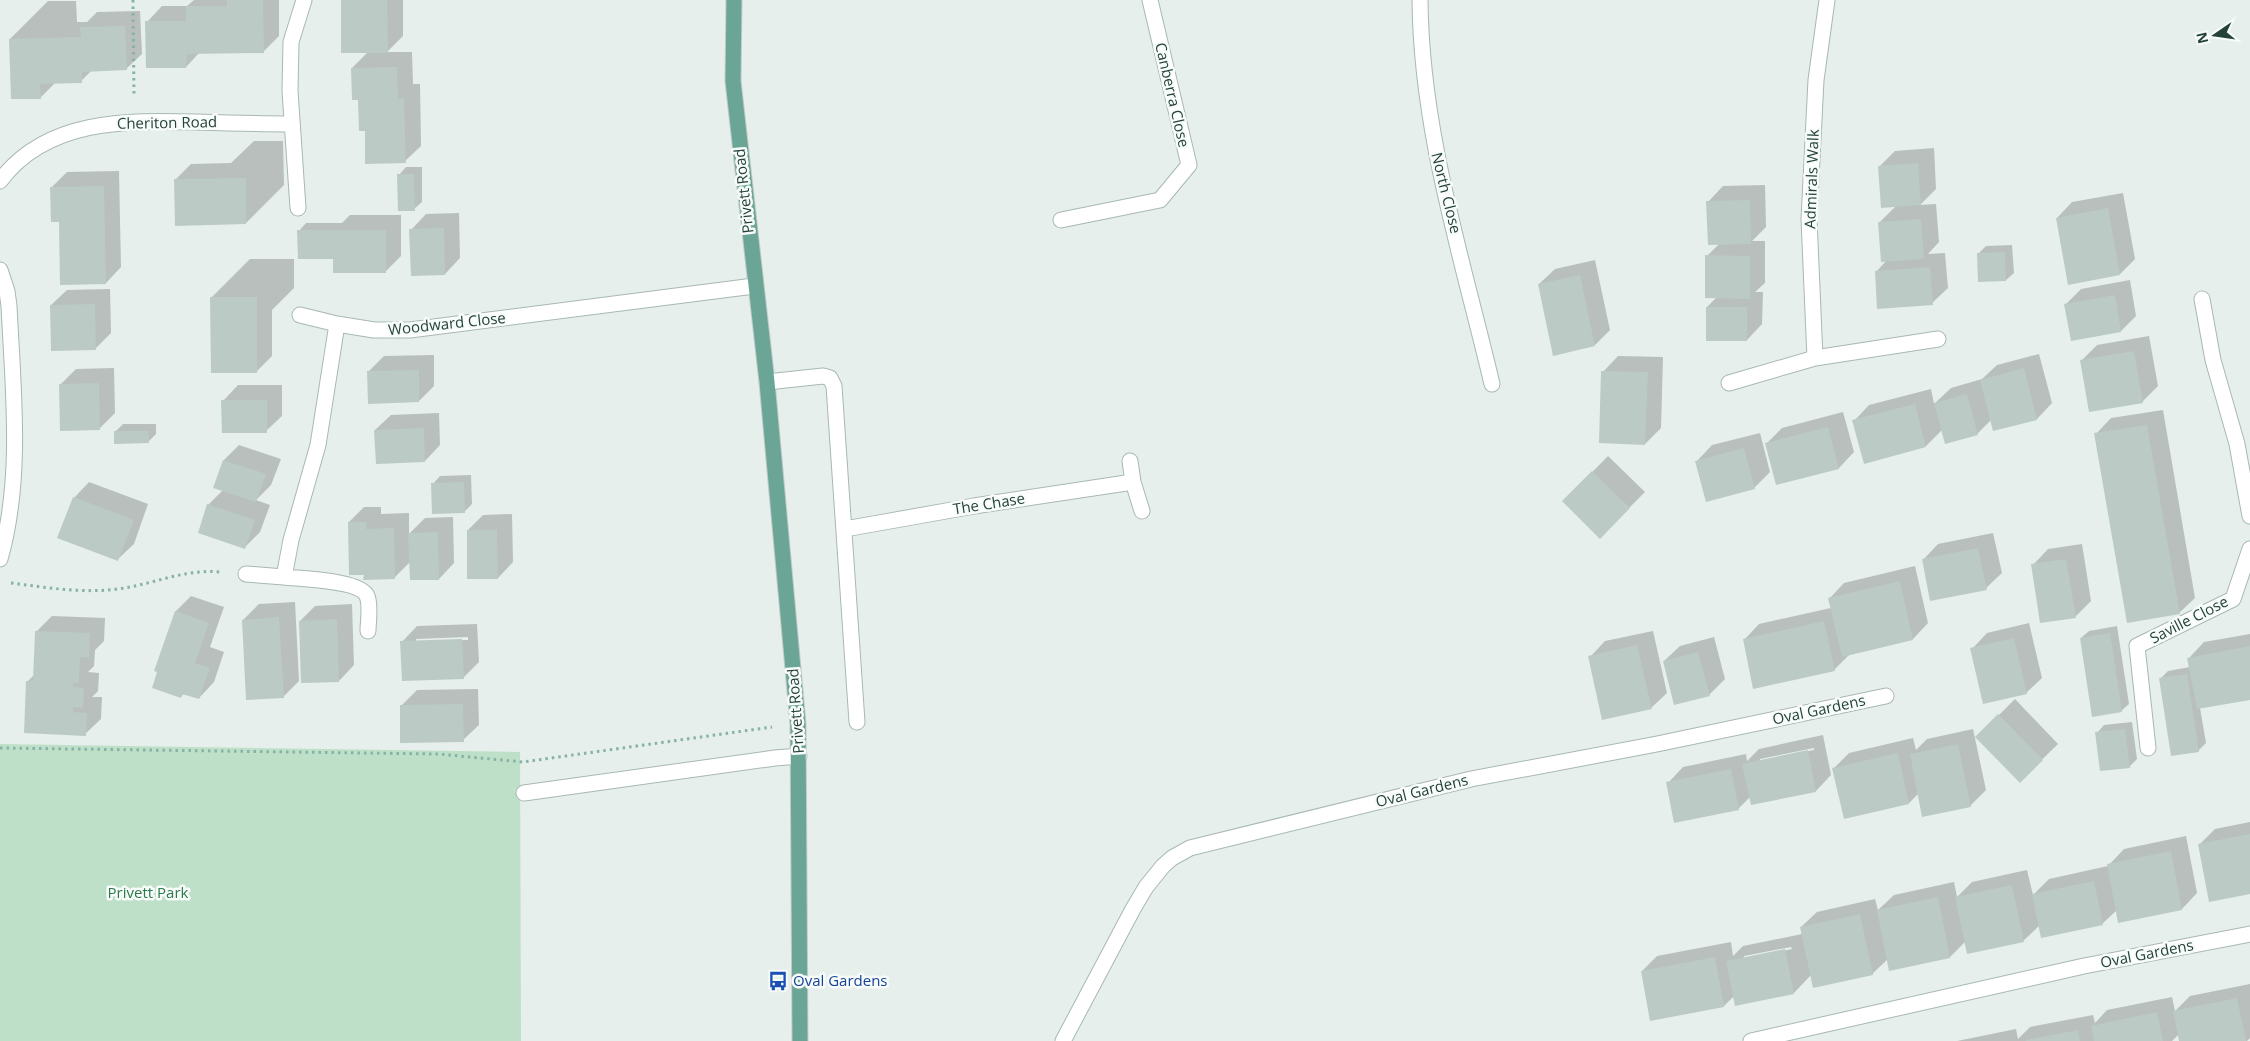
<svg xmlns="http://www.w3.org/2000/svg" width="2250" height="1041" viewBox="0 0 2250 1041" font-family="'Open Sans',sans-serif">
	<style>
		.green { fill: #bfe0c8 }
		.shadow { fill: #0003; fill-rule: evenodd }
		.building { fill: #bbcac4 }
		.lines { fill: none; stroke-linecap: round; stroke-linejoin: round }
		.minor-casing { stroke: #a8b8b2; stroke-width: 17 }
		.major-casing { stroke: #c2cac8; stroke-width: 17 }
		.path { stroke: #86b3a5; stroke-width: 3; stroke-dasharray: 2.5 4; stroke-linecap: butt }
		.minor { stroke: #fff; stroke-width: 15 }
		.major { stroke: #6aa596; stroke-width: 15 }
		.labels { text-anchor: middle; stroke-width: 5; stroke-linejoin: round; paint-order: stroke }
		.street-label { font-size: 15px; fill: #24423a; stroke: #f7fbf9 }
		.park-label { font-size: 15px; fill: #2d7a4b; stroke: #f7fbf9 }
		.transit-label { font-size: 15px; fill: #164399; stroke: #f7fbf9; text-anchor: start }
	</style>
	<rect width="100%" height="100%" fill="#e6efeb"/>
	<path class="green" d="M0 744 520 752 521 1041H0Z"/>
	<path class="shadow" d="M194 0H279V36L263 52H200L186 67 147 22 162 6H187Z
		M342 0H403V36L387 52H412L413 84H420L421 146 405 161 366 130 352 68 368 52Z
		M48 1H76L77 22H87L97 12 140 11 142 54 126 69 92 70 81 81 56 82 40 98 10 39Z
		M254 141H283L284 185 246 223 175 180 191 164 231 163Z
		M1934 148 1936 189 1920 205 1936 204 1939 242 1928 254 1945 253 1948 288 1932 303 1876 272 1887 260 1879 223 1896 206 1879 167 1895 151Z
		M406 167H422V202L414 209 399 175Z
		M119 171 121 267 106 283 51 188 67 172Z
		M1765 185 1766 227 1752 241H1765V283L1755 292H1763L1762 324 1747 340 1707 307 1717 297 1707 256 1719 244 1708 202 1723 186Z
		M2123 193 2135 259 2120 274 2057 218 2072 202Z
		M459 213 460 258 445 274 411 230 426 214Z
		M350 215H401V256L385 272 334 257 299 231 306 223H342Z
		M2012 245 2014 273 2006 280 1978 254 1986 246Z
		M250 259H294V288L272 310V356L256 372 212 297Z
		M1595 260 1610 330 1595 345 1539 284 1555 269Z
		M2130 280 2136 316 2121 331 2066 304 2081 289Z
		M110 289 111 333 95 349 51 305 67 290Z
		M2149 336 2158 386 2142 402 2082 360 2097 345Z
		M2039 354 2052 403 2037 419 1991 420 1977 434 1943 429 1926 446 1854 421 1869 405 1931 389 1934 404 1951 388 1982 379 1997 365Z
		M434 355V386L419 401 368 372 384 356Z
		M1618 356 1663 357 1661 428 1645 444 1603 372Z
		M114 368 115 413 99 429 60 385 76 369Z
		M238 385H282V416L266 431 223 401Z
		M2163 410 2195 598 2179 613 2096 434 2111 418Z
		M1843 412 1854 452 1839 468 1777 484 1766 444 1782 428Z
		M439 413 440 445 425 461 375 430 391 415Z
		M123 424H156V434L148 442 115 432Z
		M1760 433 1770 472 1754 488 1697 461 1712 445Z
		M239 445 281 459 271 485 256 500 270 505 260 532 245 547 208 505 223 490 215 487 224 460Z
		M1608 456 1645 492 1600 537 1564 501Z
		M471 475 472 504 464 512 433 484 440 476Z
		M89 482 148 504 134 544 118 559 74 498Z
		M364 507H381V514L409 513V534L425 518 453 517 454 563 439 579 410 562 394 578 349 522Z
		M512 514 513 562 498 578 468 530 483 515Z
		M1993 533 2002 573 1986 588 1923 560 1938 544Z
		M2082 544 2091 601 2075 617 2033 565 2048 549Z
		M1915 566 1928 623 1913 639 1850 654 1834 670 1744 640 1759 624 1831 608 1829 599 1844 583Z
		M191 596 224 607 210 647 224 652 214 682 199 698 184 693 181 697 156 670 176 611Z
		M295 602 299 681 283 697 243 620 259 604Z
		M352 604 354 665 339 681 300 621 315 606Z
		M52 616 105 618 104 641 95 650 94 666 88 672 99 673 98 691 92 697H102L101 719 85 734 27 682 34 675 36 632Z
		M2029 623 2042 678 2026 693 1972 649 1987 633Z
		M477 624 479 662 463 678 402 642 417 626ZM468 637V640L416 642V639Z
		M2117 626 2129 704 2121 711 2081 638 2089 631Z
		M1653 631 1667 693 1651 708 1590 657 1605 641Z
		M2250 634V699L2200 708 2206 743 2198 751 2161 678 2168 671 2190 667 2189 658 2204 642Z
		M1714 637 1725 679 1709 695 1664 661 1680 646Z
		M478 689 479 725 463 740 401 706 417 690Z
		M2015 699 2058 744 2020 781 1977 737Z
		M2132 722 2137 759 2129 767 2097 733 2104 725Z
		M1973 729 1986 790 1970 806 1919 793 1909 803 1834 768 1849 753 1913 738 1916 750 1927 739Z
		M1823 735 1831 775 1816 791 1752 804 1750 797 1738 809 1668 783 1683 767 1746 754 1747 761 1759 749ZM1814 748V750L1760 761V759Z
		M2250 822V893L2199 845 2215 829Z
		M2186 836 2197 893 2182 909 2117 910 2102 924 2040 925 2023 941H1966L1950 957 1890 969 1888 959 1872 974 1811 975 1794 993 1734 996 1724 1006 1642 971 1657 956 1731 942 1733 956 1743 946 1802 934 1801 927 1817 912 1875 899 1878 910 1894 895 1954 882 1957 897 1972 882 2027 870 2033 895 2049 879 2108 866 2124 849ZM1791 947 1792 949 1744 959V956Z
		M2250 984V1038L2247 1041H2180L2179 1034 2172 1041H1957L2016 1029 2018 1039 2030 1027 2093 1015 2095 1023 2107 1010 2172 997 2175 1011 2190 996Z"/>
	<path class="building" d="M227 0H263L264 53 187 54 186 68H146L145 21H186V6H227Z
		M341 0H387L388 53H341Z
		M125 26 127 70 82 72V83L40 84 41 99H11L9 39 81 37 80 27Z
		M397 67 398 99H404L406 163 365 164V131H359L358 100H352L351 68Z
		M1918 163 1921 205 1881 208 1878 166Z
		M397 174H414L415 211H398Z
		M246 178V224L175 226 174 179Z
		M104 186 106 284 60 285 59 222H51L50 187Z
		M1750 200 1751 244 1708 245 1706 201Z
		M2108 208 2120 275 2068 285 2056 218Z
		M1921 219 1924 259 1881 262 1878 222Z
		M444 228 445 275 411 276 409 229Z
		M297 230H386V273H333V259H298Z
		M2005 252 2006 281 1978 282 1977 253Z
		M1705 255 1750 256V299L1705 298Z
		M1930 267 1933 305 1877 309 1875 271Z
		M1580 275 1595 346 1553 356 1538 284Z
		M2115 295 2121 332 2071 341 2064 304Z
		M210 297H257V373H211Z
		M95 304 96 350 51 351 50 305Z
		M1706 307H1747V341H1706Z
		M2134 351 2143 403 2089 412 2080 360Z
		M2024 368 2037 420 1993 431 1980 380Z
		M419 370V402L368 404 367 371Z
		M1601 371 1648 372 1645 445 1599 443Z
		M99 383 100 430 60 431 59 384Z
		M1967 394 1978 435 1945 444 1934 403Z
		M221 400H267V433H222Z
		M1915 404 1926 447 1864 464 1852 420Z
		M2147 425 2180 614 2127 623 2094 433Z
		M1828 427 1839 469 1776 485 1765 443Z
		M424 428 425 462 376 464 374 430Z
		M114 431H149V443L114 444Z
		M1744 448 1755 489 1706 502 1695 461Z
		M223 460 266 474 256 502 213 488Z
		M1592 471 1630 508 1600 539 1562 501Z
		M464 482 465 513 432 514 431 483Z
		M73 497 134 520 118 561 57 538Z
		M207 504 255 520 245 549 198 533Z
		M348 522H366V529L394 528 395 579 363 580 364 575H349Z
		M467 530H497L498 579H467Z
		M438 532 439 580H410L408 533Z
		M1978 548 1987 590 1930 601 1922 559Z
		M2066 559 2076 618 2040 623 2031 564Z
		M1900 581 1913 640 1842 657 1828 598Z
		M175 611 209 623 195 663 210 668 199 699 182 694 181 698 152 688 157 672 154 671Z
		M279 617 284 698 246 700 242 620Z
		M337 619 339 682 301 683 299 621Z
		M1824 621 1835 671 1753 689 1743 639Z
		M35 631 90 633 89 658 80 657 79 683H73V687L84 688 83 708 73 707V712L87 713 86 736 24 733 26 681H33Z
		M2110 633 2122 712 2092 717 2080 638Z
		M2014 638 2027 694 1983 704 1970 648Z
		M462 639 464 679 402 681 400 641Z
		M1637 645 1652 709 1602 720 1588 656Z
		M2250 646V700L2197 709 2187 658Z
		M1698 652 1710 696 1674 705 1663 661Z
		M2187 674 2199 752 2171 756 2159 678Z
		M463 704 464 742 400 743V705Z
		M1998 714 2043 760 2020 783 1975 737Z
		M2125 729 2130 768 2100 771 2095 732Z
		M1958 744 1971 807 1922 817 1910 754Z
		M1808 750 1816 792 1751 805 1742 764Z
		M1898 753 1909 804 1844 819 1832 768Z
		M1731 769 1739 810 1674 823 1666 782Z
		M2250 834V894L2209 902 2198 844Z
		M2171 851 2182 910 2118 923 2107 864Z
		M2094 881 2103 925 2041 938 2032 894Z
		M2012 885 2024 942 1967 954 1955 897Z
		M1938 897 1950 958 1889 971 1877 910Z
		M1860 914 1873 975 1813 988 1800 927Z
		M1785 949 1794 994 1735 1006 1726 961Z
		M1715 957 1724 1007 1650 1021 1641 971Z
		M2237 998 2246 1041H2179L2173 1011Z
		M2157 1012 2163 1041H2094L2091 1026Z
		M2078 1030 2080 1041H2026V1040Z"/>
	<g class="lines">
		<defs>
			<path id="minor" d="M1420 0C1421 131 1462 257 1492 384
				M0 181C46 119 127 120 196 122 228 123 260 124 292 124
				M298 208 290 91 291 42 304 0
				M1061 220 1160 200 1189 165 1150 0
				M0 270 7 291 9 306C13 389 23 478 0 559
				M2202 299 2213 360 2237 444 2250 516
				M300 315 337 324
				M1815 358 1809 219 1816 80 1827 0
				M767 382 823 376 830 378 834 386 857 722
				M1729 383 1815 358 1938 339
				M1130 461 1133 482 1142 511
				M845 529 974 506 1133 482
				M246 574 284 577
				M368 631C368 622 371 605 367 596 360 580 301 579 284 577L291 540 318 445 337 324 374 330H410L754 286
				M2148 748 2137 646 2233 599 2250 549
				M524 793 775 758 799 756
				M1063 1041 1133 909 1146 887 1163 866 1172 858 1190 848 1471 779 1657 744 1886 696
				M1751 1041 2084 966 2250 934"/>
			<path id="major" d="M734 0 733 81 767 382 798 724 800 1041"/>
		</defs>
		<use href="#minor" class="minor-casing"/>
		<use href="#major" class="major-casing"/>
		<path class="path" d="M133 0 134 97
			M11 583C51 588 90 595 130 587 160 581 189 569 220 572
			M0 748 438 754 523 762 772 727"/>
		<use href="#minor" class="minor"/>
		<use href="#major" class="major"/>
	</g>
	<defs>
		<symbol id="bus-bare" viewBox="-9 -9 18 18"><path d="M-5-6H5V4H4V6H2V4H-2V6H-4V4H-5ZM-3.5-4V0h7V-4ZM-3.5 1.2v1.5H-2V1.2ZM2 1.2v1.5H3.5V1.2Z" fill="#1a4fb4" stroke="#f7fbf9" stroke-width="2.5" paint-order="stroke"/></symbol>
	</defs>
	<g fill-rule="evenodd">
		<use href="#bus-bare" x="764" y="967" width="28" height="28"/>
	</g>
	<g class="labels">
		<g class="street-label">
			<text transform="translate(1172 95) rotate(77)" y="5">Canberra Close</text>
			<text transform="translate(167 123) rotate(-1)" y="5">Cheriton Road</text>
			<text transform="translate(1812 179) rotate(-88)" y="5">Admirals Walk</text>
			<text transform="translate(744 191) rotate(-96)" y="5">Privett Road</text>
			<text transform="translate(1446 193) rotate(76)" y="5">North Close</text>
			<text transform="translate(447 324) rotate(-6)" y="5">Woodward Close</text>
			<text transform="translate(989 504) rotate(-9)" y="5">The Chase</text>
			<text transform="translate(2189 620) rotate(-27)" y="5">Saville Close</text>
			<text transform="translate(1819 710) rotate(-12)" y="5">Oval Gardens</text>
			<text transform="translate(796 711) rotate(-94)" y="5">Privett Road</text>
			<text transform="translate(1422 791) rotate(-14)" y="5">Oval Gardens</text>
			<text transform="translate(2147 954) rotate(-11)" y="5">Oval Gardens</text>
		</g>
		<g class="park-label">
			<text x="148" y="898">Privett Park</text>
		</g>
		<g class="transit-label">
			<text x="793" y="986">Oval Gardens</text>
		</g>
	</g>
	<g transform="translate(2215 35) rotate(257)" stroke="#f7fbf9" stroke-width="4" paint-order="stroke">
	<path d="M0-4L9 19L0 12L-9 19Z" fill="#24423a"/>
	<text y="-8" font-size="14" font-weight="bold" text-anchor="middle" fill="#24423a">N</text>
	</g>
</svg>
